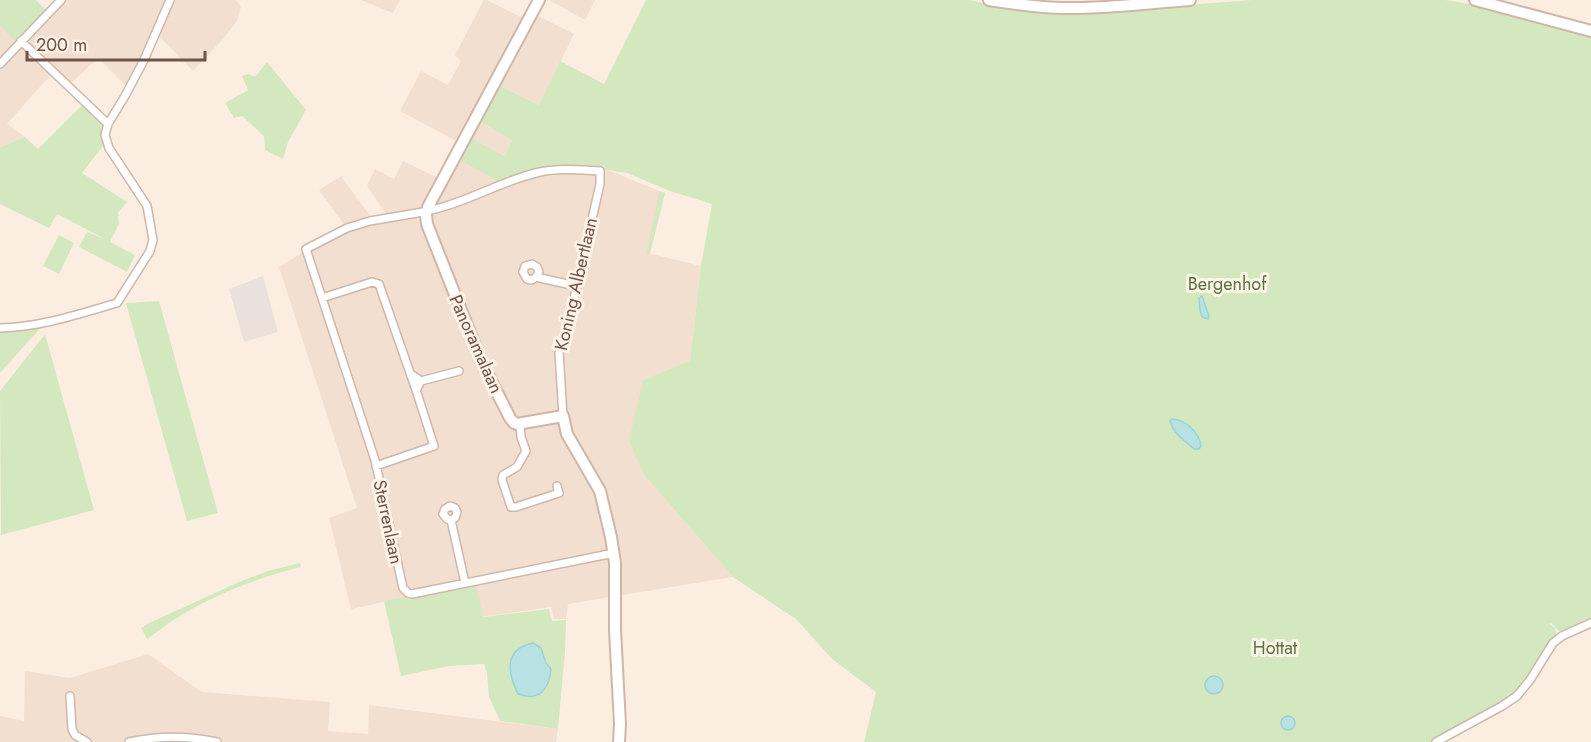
<svg xmlns="http://www.w3.org/2000/svg" width="1591" height="742" viewBox="0 0 1591 742" font-family="Jost,sans-serif">
	<style>
		.residential { fill: #f2dfd0 }
		.industrial { fill: #eae1dc }
		.green { fill: #d4e8c0 }
		.water { fill: #b7e1e3; stroke: #9dd2d5; stroke-width: 1.5 }
		.lines { fill: none; stroke-linecap: round; stroke-linejoin: round }
		.street-casing { stroke: #ceb7ab; stroke-width: 10 }
		.secondary-casing { stroke: #d0b6a9; stroke-width: 14 }
		.street { stroke: #fff; stroke-width: 7 }
		.secondary { stroke: #fff; stroke-width: 10 }
		.labels { text-anchor: middle; stroke-width: 6; stroke-linejoin: round; paint-order: stroke }
		.street-label { font-size: 18px; fill: #715349; stroke: #fef3e7 }
		.park-label { font-size: 18px; fill: #567742; stroke: #fef3e7 }
	</style>
	<rect width="100%" height="100%" fill="#fbeee1"/>
	<path class="residential" d="M65 0H236L241 7 237 21 224 38 193 71 158 35 151 33 134 73 126 86 98 58 70 84 54 71 7 124 25 137 0 147V26L21 46Z
		M361 0H400L393 13Z
		M484 0H487L525 19 534 1 532 0H544L536 15 574 34 539 105 500 86 481 122 513 140 505 156 471 138 458 142 400 111 421 71 448 85 461 61 455 55Z
		M549 0H595L585 20Z
		M454 157 552 168 608 170 659 191 648 253 701 266 690 362 643 380 644 475 733 577 568 604 566 619H554L551 607 482 617 476 582 351 609 329 518 357 508 279 267 345 226 319 190 341 176 371 217 387 215 367 186 375 169 394 179 403 161 440 179Z
		M148 654 202 692 330 702 328 731 368 734 369 705 558 729 556 742H0V716L24 721 25 671 70 678Z"/>
	<path class="industrial" d="M263 276 278 332 244 342 229 289Z"/>
	<path class="green" d="M0 0H36L46 10 15 41 0 26Z
		M646 0H968L1020 10 1044 12 1120 10 1252 0H1446C1495 8 1543 22 1591 36V620L1561 633 1551 623 1550 624 1555 628 1557 637 1521 690 1512 698 1433 742H864L876 692 832 659 797 620 733 577 644 475 629 441 643 380 690 361 701 266 712 204 670 191 627 173 608 170 552 168 499 182 458 159 471 138 505 156 512 140 481 122 500 86 539 105 560 61 604 84Z
		M267 62 306 110 288 142 283 159 265 150 264 136 242 116 234 118 225 103 248 90 242 76 248 74 255 77Z
		M82 105 103 126V146L82 173 127 202 118 213 119 224 110 242 135 255 127 272 79 247 87 232 105 239 57 214 49 228 0 204V147L25 137 38 149Z
		M659 191 665 193 650 254 647 253Z
		M59 235 74 243 59 274 43 266Z
		M159 301 218 513 187 521 126 303Z
		M44 324 0 373V328Z
		M45 334 94 510 1 535 0 391Z
		M300 563 301 567C260 577 212 595 177 618 167 624 157 632 147 639L141 628 147 624 239 582 268 571Z
		M476 582 483 617 549 609 552 621 566 620 565 652 558 729 500 721 489 697 487 673 484 664 449 666 401 676 384 601Z"/>
	<path class="water" d="M1202 296 1209 316 1208 319 1202 317 1200 310 1199 298Z
		M1172 419C1186 420 1199 432 1201 446L1199 449H1194C1185 441 1173 433 1170 421Z
		M533 643 541 648 546 663 551 669C549 689 540 702 518 694 507 672 504 649 533 643Z
		M1205 685a9 9 0 1 1 18 0a9 9 0 1 1-18 0Z
		M1281 723a7 7 0 1 1 14 0a7 7 0 1 1-14 0Z"/>
	<g class="lines">
		<defs>
			<path id="street" d="M21 41 108 124
				M0 64 61 0
				M431 210C469 202 502 180 540 172 560 168 580 170 600 171V184L568 325 559 352 563 416
				M423 212 370 221 347 228 306 249 375 460 403 588 408 593 412 594 614 553
				M536 277 539 272 537 267 532 264 525 266 523 272 527 279 532 280 536 277 576 286
				M322 298 372 282 379 284 416 390 421 381 412 375
				M0 328C41 327 79 314 117 303L150 251 153 240 147 206 109 148 105 135 108 124 125 96 144 60 170 0
				M421 381 459 371
				M520 424 521 437 526 451 517 467 503 475 502 480 511 507H516L559 493 557 486
				M376 466 434 446 416 390
				M451 520 455 518 457 512 455 508 450 506 445 509 443 514 447 519 451 520 465 583
				M70 696 72 729 75 735 87 742
				M129 742C157 736 189 736 217 742
				M1436 742 1502 706 1517 696 1530 680 1553 643 1562 636 1591 623"/>
			<path id="secondary" d="M989 0C1014 4 1039 8 1064 8 1106 9 1149 3 1190 0
				M1475 0 1591 31
				M428 207 539 0
				M426 215 427 224 482 363 510 418 514 423 517 424 563 416 567 434 600 491 611 537 615 563V630L620 724 619 742"/>
		</defs>
		<use href="#street" class="street-casing"/>
		<use href="#secondary" class="secondary-casing"/>
		<use href="#street" class="street"/>
		<use href="#secondary" class="secondary"/>
	</g>
	<g class="labels">
		<g class="street-label">
			<text transform="translate(576 284) rotate(-77)" y="6">Koning Albertlaan</text>
			<text transform="translate(476 344) rotate(66)" y="6">Panoramalaan</text>
			<text transform="translate(388 522) rotate(78)" y="6">Sterrenlaan</text>
		</g>
		<g class="park-label">
			<text x="1227" y="290">Bergenhof</text>
			<text x="1275" y="654">Hottat</text>
		</g>
	</g>
	<path d="M27 51v9h178v-9" fill="none" stroke="#715349" stroke-width="3"/>
	<text x="36" y="51" font-size="18" fill="#715349" stroke="#fef3e7" stroke-width="4.5" paint-order="stroke">200 m</text>
</svg>
